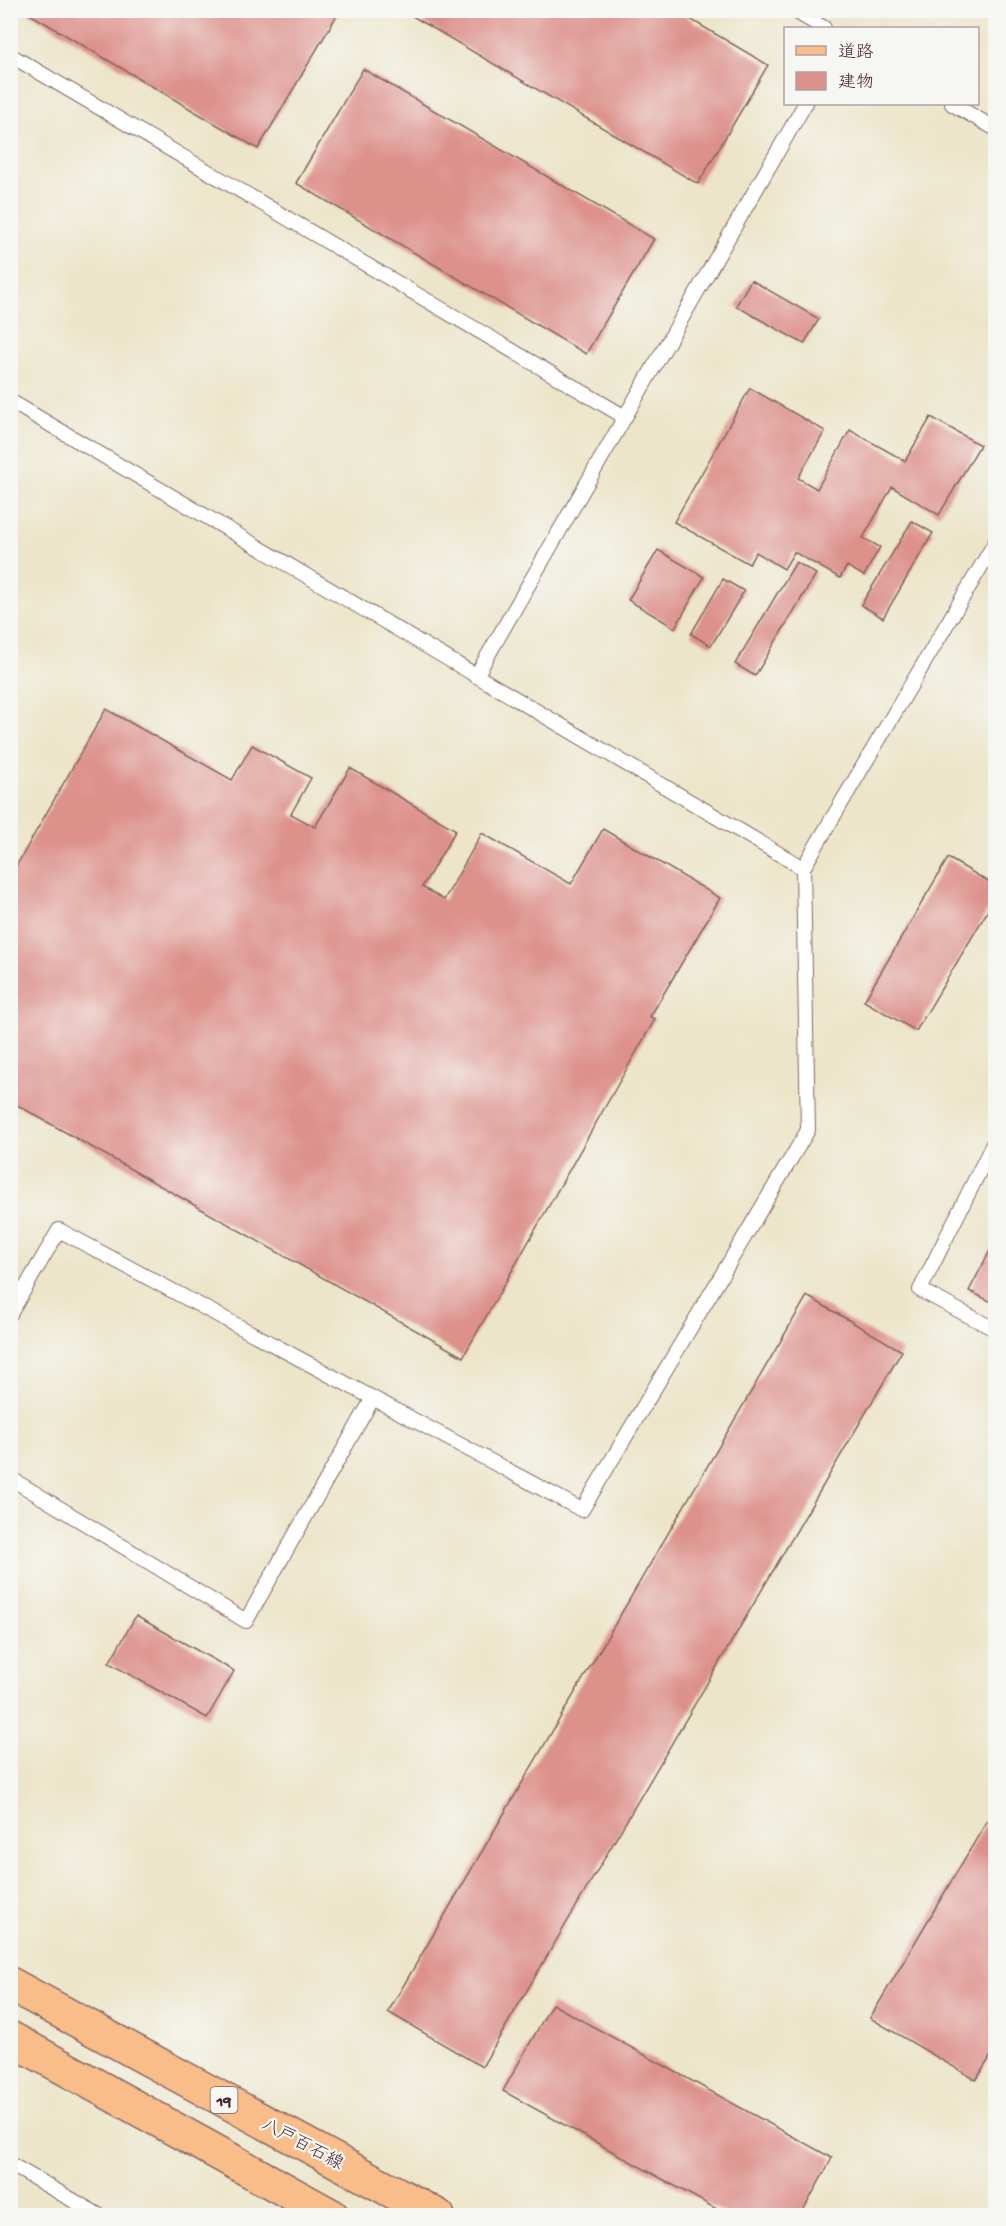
<svg xmlns="http://www.w3.org/2000/svg" width="1006" height="2226" viewBox="0 0 1006 2226" font-family="'Gochi Hand','Klee One',sans-serif">
	<style>
		.building { fill: #dd918b }
		.lines { fill: none; stroke-linecap: round; stroke-linejoin: round }
		.lane-casing { stroke: #836462; stroke-width: 16 }
		.primary-casing { stroke: #836462; stroke-width: 36 }
		.lane { stroke: #fff; stroke-width: 14 }
		.primary { stroke: #f8bd88; stroke-width: 33 }
		.labels { text-anchor: middle; stroke-width: 4.5; stroke-linejoin: round; paint-order: stroke }
		.shield { fill: #f6f6f2; stroke: #7e6067; stroke-width: 1.5 }
		.shield-label { font-size: 16px; font-weight: bold; fill: #4a1f2b }
		.street-label { font-size: 18px; fill: #4a1f2b; stroke: #f6f6f2 }
	</style>
	<rect width="100%" height="100%" fill="#f6f6f2"/>
	<filter id="ink" filterUnits="userSpaceOnUse"><feTurbulence type="fractalNoise" baseFrequency=".0167" numOctaves="2"/><feDisplacementMap in="SourceGraphic" scale="12" xChannelSelector="R" yChannelSelector="G"/><feConvolveMatrix kernelMatrix="1 2 1 2 8 2 1 2 1" color-interpolation-filters="sRGB"/></filter>
	<filter id="wash" filterUnits="userSpaceOnUse"><feTurbulence type="fractalNoise" baseFrequency=".008" numOctaves="4" result="noise"/><feDisplacementMap in="SourceGraphic" scale="24" xChannelSelector="R" yChannelSelector="G"/><feGaussianBlur stdDeviation="1.35" result="paint"/><feColorMatrix in="noise" values="0 0 0 0 0 0 0 0 0 0 0 0 0 0 0 0 0 1.4 0 .05"/><feComposite in="paint" operator="in"/></filter>
	<g filter="url(#wash)">
		<rect width="100%" height="100%" fill="#ece5c9"/>
		<g id="blocks">
			<path class="building" d="M23 10H340L258 149Z
				M402 10H675L768 65 698 184Z
				M363 69 654 239 586 354 296 183Z
				M751 280 819 319 804 344 736 306Z
				M750 388 825 431 798 478 817 489 850 430 905 461 931 417 980 445 939 515 892 487 863 538 880 547 864 576 847 566 840 578 794 552 784 569 756 552 749 564 674 522Z
				M912 521 933 533 883 618 861 605Z
				M658 550 704 577 675 628 628 600Z
				M796 562 816 574 755 676 735 664Z
				M723 579 744 591 711 646 691 634Z
				M106 709 232 780 252 745 311 778 291 814 315 827 350 768 456 830 422 887 444 900 482 833 571 884 603 829 720 898 650 1017 655 1019 463 1357 10 1101V877Z
				M948 858 996 886V897L916 1031 864 1001Z
				M996 1239V1304L969 1291Z
				M807 1296 902 1351 482 2067 388 2012Z
				M136 1616 234 1671 207 1718 109 1663Z
				M996 1806V2048L976 2080 870 2018Z
				M552 2004 832 2158 800 2216H729L503 2091Z"/>
		</g>
	</g>
	<g filter="url(#ink)">
		<use href="#blocks" fill-opacity="0" stroke="#836462" stroke-width="1.5"/>
		<g class="lines">
			<defs>
				<path id="lane" d="M793 10 824 28
					M10 55 625 417
					M952 104 996 129
					M10 401 803 868
					M476 676 805 104
					M996 1138 920 1290 996 1330
					M10 1314 59 1230 582 1510 808 1130 803 868 996 541
					M10 1478 246 1621 373 1398
					M10 2164 100 2216"/>
				<path id="primary" d="M10 1984 438 2216
					M10 2038 332 2216"/>
			</defs>
			<use href="#lane" class="lane-casing"/>
			<use href="#primary" class="primary-casing"/>
			<use href="#lane" class="lane"/>
			<use href="#primary" class="primary"/>
		</g>
	</g>
	<g class="labels">
		<rect class="shield" x="210.5" y="2087" width="27" height="26" rx="4.5"/>
		<g class="shield-label">
			<text x="224" y="2106">19</text>
		</g>
		<g class="street-label">
			<text transform="translate(303 2143) rotate(28)" y="6">八戸百石線</text>
		</g>
	</g>
	<rect width="1006" height="2226" fill="none" stroke="#f6f6f2" stroke-width="36"/>
	<rect x="784" y="27" width="195" height="78" fill="#f6f6f2" stroke="#b1a0a2" stroke-width="1.5"/>
	<rect x="796" y="46" width="30" height="9" fill="#f8bd88" stroke="#b1a0a2" stroke-width="1.5"/>
	<text x="838" y="57" font-size="18" fill="#4a1f2b">道路</text>
	<rect x="796" y="72" width="30" height="18" fill="#dd918b" stroke="#b1a0a2" stroke-width="1.5"/>
	<text x="838" y="87" font-size="18" fill="#4a1f2b">建物</text>
</svg>
